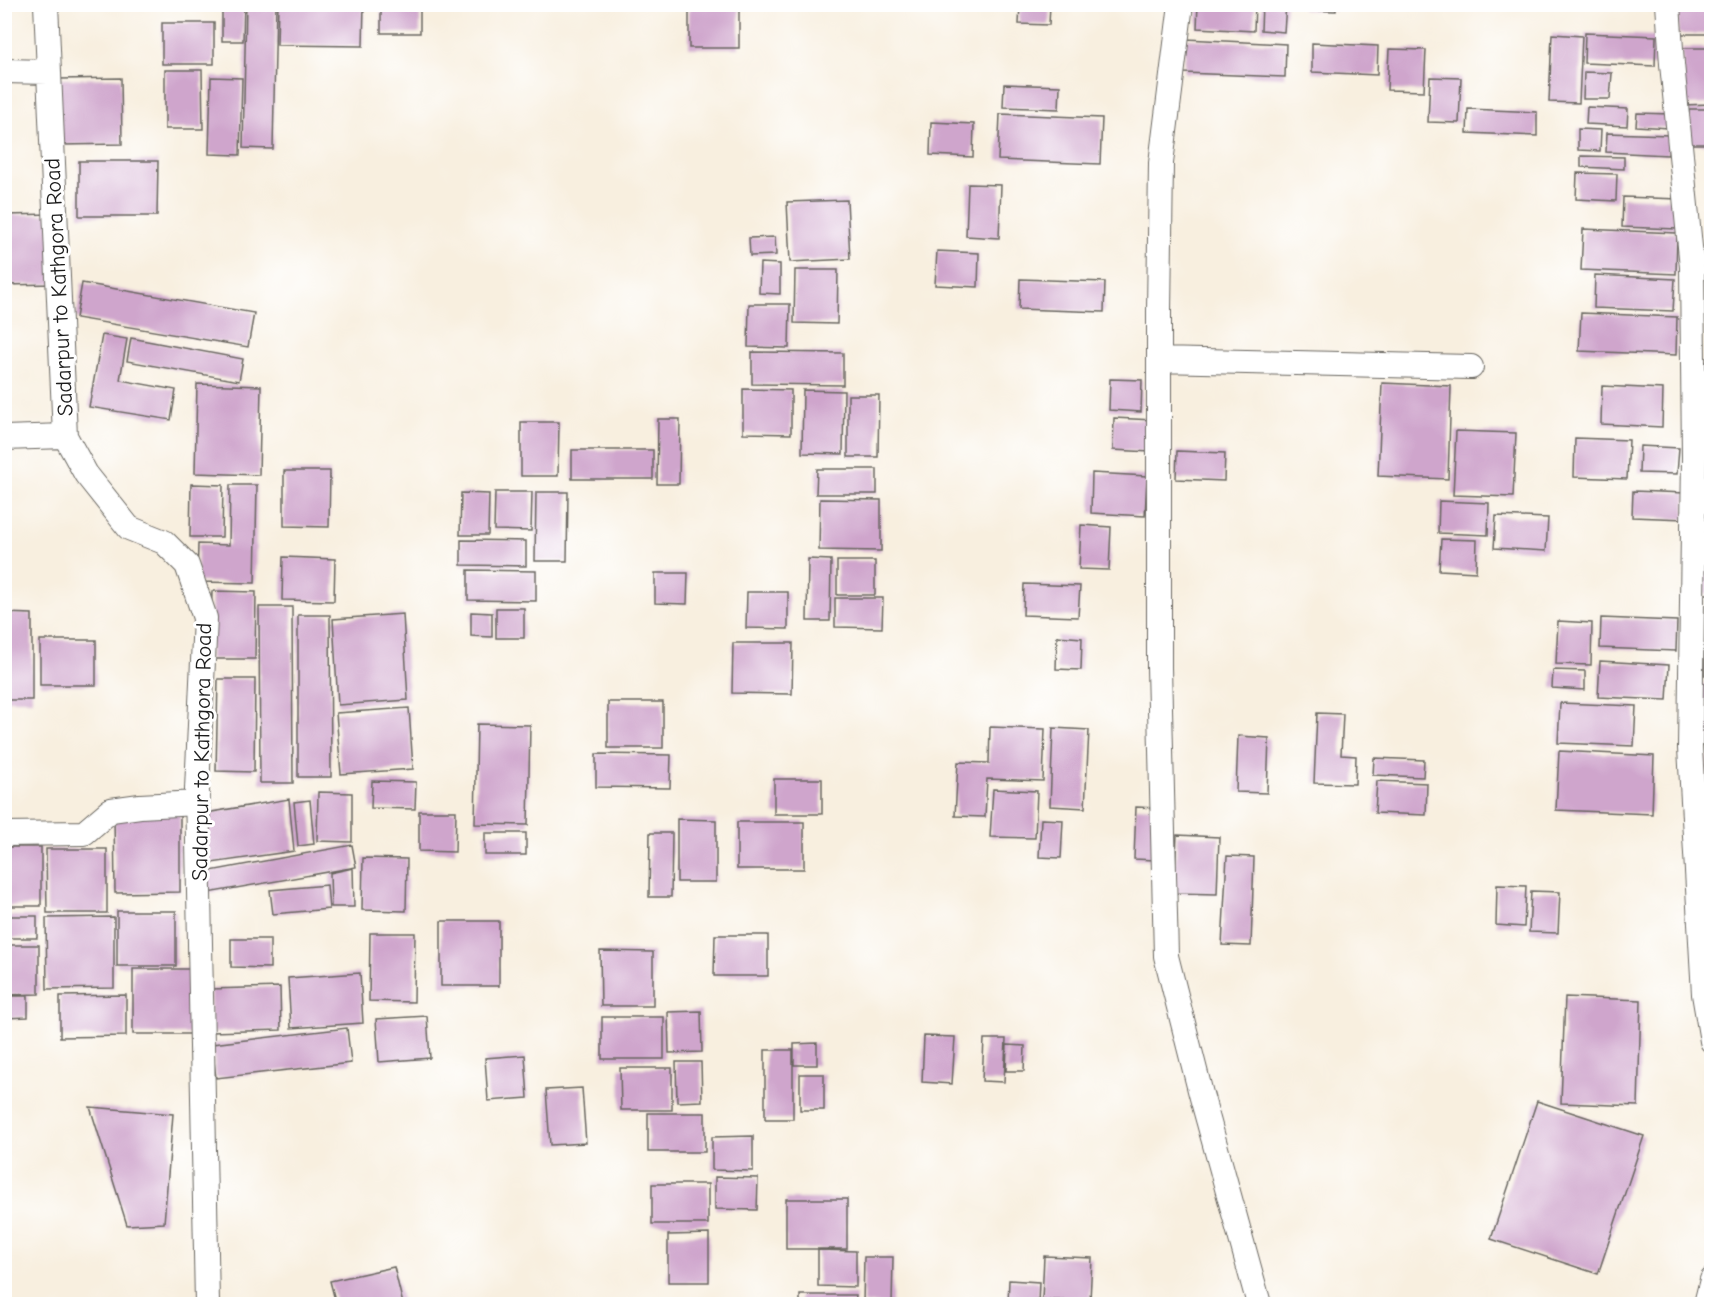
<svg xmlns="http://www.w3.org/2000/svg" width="1716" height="1309" viewBox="0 0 1716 1309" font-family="'Comic Neue',sans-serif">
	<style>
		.building { fill: #cfa5cc }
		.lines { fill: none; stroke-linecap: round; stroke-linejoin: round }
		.minor-casing { stroke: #696660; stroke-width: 26 }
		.minor { stroke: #fff; stroke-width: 24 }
		.labels { text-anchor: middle; stroke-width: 6; stroke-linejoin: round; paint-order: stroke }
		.street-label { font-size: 22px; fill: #1c1c1c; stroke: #fff }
	</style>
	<rect width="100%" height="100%" fill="#fff"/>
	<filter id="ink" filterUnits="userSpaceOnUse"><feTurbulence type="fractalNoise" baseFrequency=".0167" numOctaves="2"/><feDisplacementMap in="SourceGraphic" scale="12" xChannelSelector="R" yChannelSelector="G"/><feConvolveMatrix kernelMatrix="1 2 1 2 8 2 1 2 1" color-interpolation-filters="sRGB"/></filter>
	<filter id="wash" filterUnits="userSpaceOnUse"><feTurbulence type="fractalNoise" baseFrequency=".008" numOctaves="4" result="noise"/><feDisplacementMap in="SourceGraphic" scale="24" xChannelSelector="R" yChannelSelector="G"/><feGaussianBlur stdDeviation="1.35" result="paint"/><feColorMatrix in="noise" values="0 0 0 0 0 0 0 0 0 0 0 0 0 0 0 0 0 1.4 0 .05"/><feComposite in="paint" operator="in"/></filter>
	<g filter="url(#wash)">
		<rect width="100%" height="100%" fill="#f8efdf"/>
		<g id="blocks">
			<path class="building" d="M222 4H244L243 41H222Z
				M246 4H276L273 149 243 148Z
				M278 4H364L363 46 277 45Z
				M381 4H420V33H381Z
				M1020 4H1050L1049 25 1019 24Z
				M1198 4H1255L1254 31 1197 28Z
				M1262 4H1286L1284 32 1261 30Z
				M1303 4H1336V11L1302 10Z
				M1678 4H1712V34H1678Z
				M689 5H739V48H689Z
				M162 23H214V64H162Z
				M1585 33 1656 36 1655 66 1584 63Z
				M1552 34 1582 36 1579 103 1549 102Z
				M1186 39 1286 44 1285 77 1184 73Z
				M1312 43 1378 46 1377 75 1312 72Z
				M1682 48H1712V104L1683 105Z
				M1389 49 1426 50 1424 91 1387 90Z
				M165 70H202L203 129H165Z
				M1584 72 1612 73 1610 99H1583Z
				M211 77 242 78 240 155 209 154Z
				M1430 77 1461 78 1459 123 1428 122Z
				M121 78 122 144 60 145 59 79Z
				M1004 84 1060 86 1059 109 1003 107Z
				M1587 107 1628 109 1627 126 1586 124Z
				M1468 109 1537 112V136L1467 133Z
				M1689 109H1712V144H1690Z
				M1637 113 1670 114 1669 128 1636 126Z
				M1000 114 1102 118 1100 164 998 160Z
				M931 122 974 124 973 157 930 155Z
				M1578 129 1601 130 1600 151 1578 150Z
				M1607 133 1669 135 1668 155 1606 152Z
				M1581 156 1624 157V169L1581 167Z
				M79 161H158L157 216H79Z
				M1577 173 1617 174 1616 201 1576 199Z
				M968 184 1001 185 999 238 966 236Z
				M1623 197 1679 199 1678 229 1622 227Z
				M847 200 850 259 790 262 787 202Z
				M54 214 55 284 4 285V215Z
				M1583 229 1677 233 1676 274 1581 270Z
				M775 237 776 255 750 256 749 238Z
				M937 251 979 253 978 287 935 285Z
				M760 263 780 264V294L759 293Z
				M795 270H838L837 324 794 323Z
				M1595 275 1675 279 1673 311 1594 308Z
				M1020 279 1105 282 1104 312 1019 309Z
				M82 283 254 313 248 347 76 318Z
				M749 304H790L789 348 748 347Z
				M1581 313 1677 317 1676 355 1579 351Z
				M102 335 127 339 120 380 176 390 171 420 89 407Z
				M131 338 243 359 239 381 127 361Z
				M752 352 843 353V385L752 384Z
				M1702 362H1712V397H1703Z
				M1110 379 1142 380 1141 412 1109 410Z
				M1382 383 1451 386 1448 479 1378 476Z
				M197 384 261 386 259 475 195 473Z
				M1602 386 1663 389 1662 427 1601 424Z
				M743 389 791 390V434L743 433Z
				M803 390 844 391 843 454 802 453Z
				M848 395H879L878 457H848Z
				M1701 404H1712V437H1701Z
				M1114 418 1153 420 1151 452 1113 450Z
				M658 419H680L679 484H657Z
				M521 422H559L558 476H521Z
				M1456 431 1516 433 1513 497 1453 495Z
				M1575 438 1629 440 1627 479 1574 477Z
				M1640 446 1679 448 1677 474 1639 473Z
				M572 450H653V479H572Z
				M1177 451 1225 453 1224 481 1176 479Z
				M817 469H877V494H816Z
				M284 471H330L329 527 284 526Z
				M1092 473 1147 476 1145 516 1091 513Z
				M191 484 223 485 222 537H190Z
				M230 485H257L255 583 197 582 198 544 229 545Z
				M1633 491 1686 493 1685 519 1632 517Z
				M495 492H532L531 531 494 530Z
				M536 492H568L567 561H535Z
				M461 493 489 494 488 535H460Z
				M820 499 881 500V551L819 550Z
				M1439 501 1489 503 1488 535 1438 533Z
				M1707 513H1712V541H1707Z
				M1496 516 1548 518 1546 551 1494 548Z
				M1081 525 1111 527 1109 570 1079 569Z
				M1441 539 1477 540 1476 572 1439 570Z
				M461 540 526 541V566L461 565Z
				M1703 550H1712V594H1703Z
				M283 557 335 559 334 601 282 600Z
				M808 559 831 560 830 621H807Z
				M837 561H875V595H837Z
				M468 570 536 571V601L468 600Z
				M655 573H688L687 604 655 603Z
				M1024 584 1080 586 1078 617 1023 615Z
				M212 591 256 592 255 659H210Z
				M747 592H788V629L746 628Z
				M835 598H883L882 628 835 627Z
				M259 607H292L293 783H260Z
				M496 608H524V638H496Z
				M471 612 492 613V637L471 636Z
				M4 613 32 614V700H4Z
				M403 614 408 700 338 705 333 619Z
				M298 615H330L331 777H298Z
				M1601 618 1677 621 1676 651 1600 648Z
				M1558 621 1592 623 1591 665 1556 664Z
				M1057 636 1082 638 1081 670 1056 669Z
				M40 640H96V685H40Z
				M733 643H793L792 694 732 693Z
				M1705 650H1712V675H1705Z
				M1600 661 1669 665 1667 700 1598 697Z
				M1553 670 1585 671V690L1552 688Z
				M218 679H255L254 772 216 771Z
				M1701 684H1712V700H1701Z
				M608 702H663V748H608Z
				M1560 703 1636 706 1634 746 1558 743Z
				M1705 707H1712V745H1704Z
				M409 708 413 769 341 774 336 713Z
				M1317 713 1343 714 1341 755 1356 756 1355 784 1314 783Z
				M477 724 530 725 528 825 475 824Z
				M990 727 1045 729 1043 781 987 779 985 817 955 816 958 762 989 763Z
				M1053 728 1089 730 1085 808 1050 806Z
				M1238 736 1269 738 1267 793 1236 792Z
				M1559 751 1654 756 1652 814 1556 810Z
				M596 754 671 755 670 788 596 787Z
				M1707 756H1712V802H1707Z
				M1374 758 1424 760 1423 777 1373 775Z
				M774 779H822V814H774Z
				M372 781 416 782 415 809 371 808Z
				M1377 781 1427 783 1426 815 1375 813Z
				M993 789 1037 791 1035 838 990 837Z
				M318 792 352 793V842L317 841Z
				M289 799 294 851 205 864 206 813Z
				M310 800 314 844 298 846 294 802Z
				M1136 807 1157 808 1155 860 1134 859Z
				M419 811H456L455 852 419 851Z
				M180 812V892L115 893 114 813Z
				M677 819 716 820V882H677Z
				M1041 819 1063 820 1061 858 1039 857Z
				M737 822H804V869H737Z
				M485 833H526V855H485Z
				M650 833H672L671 897H649Z
				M1177 835 1219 837 1217 894 1174 893Z
				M352 845 356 867 208 893 205 872Z
				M4 847H41V906H4Z
				M46 849H107V913H47Z
				M1227 856 1254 857 1251 946 1222 945Z
				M363 858 407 859 406 911 362 910Z
				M353 868 354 907H331L330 873Z
				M327 885 329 909 273 914 270 890Z
				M1497 885 1526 886 1524 927 1496 925Z
				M1531 891 1560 892 1558 933 1529 932Z
				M117 911H176V966H117Z
				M4 916H37V938H4Z
				M114 917V988L47 989 46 918Z
				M441 921H499V986H441Z
				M370 933H415L414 1002 369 1001Z
				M715 935H768V976H714Z
				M231 939H270V968L231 967Z
				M5 945H39V994L5 995Z
				M600 951 653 952V1006H601Z
				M133 969H196L197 1034H133Z
				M360 973 363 1023 291 1028 288 978Z
				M280 987 281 1030 211 1032 210 989Z
				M126 995V1036L60 1037V996Z
				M5 996H28V1017L5 1018Z
				M1565 997 1641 1000 1638 1106 1561 1103Z
				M701 1011 702 1052 669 1053 668 1012Z
				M427 1016 430 1058 379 1062 376 1019Z
				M602 1017H664V1059H602Z
				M347 1028 351 1063 216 1078 212 1044Z
				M924 1036 955 1037 952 1084 922 1082Z
				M984 1039H1006L1004 1082 982 1081Z
				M817 1043V1065H794V1044Z
				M1007 1045 1025 1046 1024 1071H1006Z
				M765 1050H793V1119H765Z
				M525 1055 528 1098 488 1101 485 1058Z
				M676 1062H701L702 1101 677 1102Z
				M620 1068H672V1110H621Z
				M800 1074H824V1110H800Z
				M582 1088 586 1143 550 1145 546 1090Z
				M1537 1101 1644 1136 1598 1274 1491 1239Z
				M90 1107 173 1114 164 1223 127 1225Z
				M648 1113H705V1152H648Z
				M753 1136V1171L712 1170V1137Z
				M715 1177 758 1178 757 1210 715 1209Z
				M652 1184H708V1224H652Z
				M786 1199H847V1249H786Z
				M709 1234V1282H668V1235Z
				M818 1250 856 1251V1287L818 1286Z
				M1044 1256 1092 1258 1090 1301 1042 1300Z
				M864 1257H893L892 1304H863Z
				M394 1267 403 1304H336L330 1281Z
				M1009 1280 1039 1282 1038 1304H1008Z
				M800 1295H856L855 1304H800Z"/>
		</g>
	</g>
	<g filter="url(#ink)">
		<use href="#blocks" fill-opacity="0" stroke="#696660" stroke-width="1.5"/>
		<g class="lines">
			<defs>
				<path id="minor" d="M46 4 65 436 86 474 129 528 164 542 187 565 205 618 197 789 207 1304
					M1181 4 1161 163 1159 312V667L1166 956 1201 1094 1259 1304
					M1668 4 1672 64 1692 267 1694 457 1690 748 1704 994 1712 1041
					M4 71 48 72
					M1159 360 1471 367
					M4 438 65 436
					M4 834 84 833 111 810 140 806 197 803
					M1706 1304 1712 1280"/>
			</defs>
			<use href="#minor" class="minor-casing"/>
			<use href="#minor" class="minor"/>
		</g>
	</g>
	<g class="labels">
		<g class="street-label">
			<text transform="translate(58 287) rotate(-93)" y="8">Sadarpur to Kathgora Road</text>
			<text transform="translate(201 752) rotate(-89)" y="8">Sadarpur to Kathgora Road</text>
		</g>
	</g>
	<rect width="1716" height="1309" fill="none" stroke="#fff" stroke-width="24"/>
</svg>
